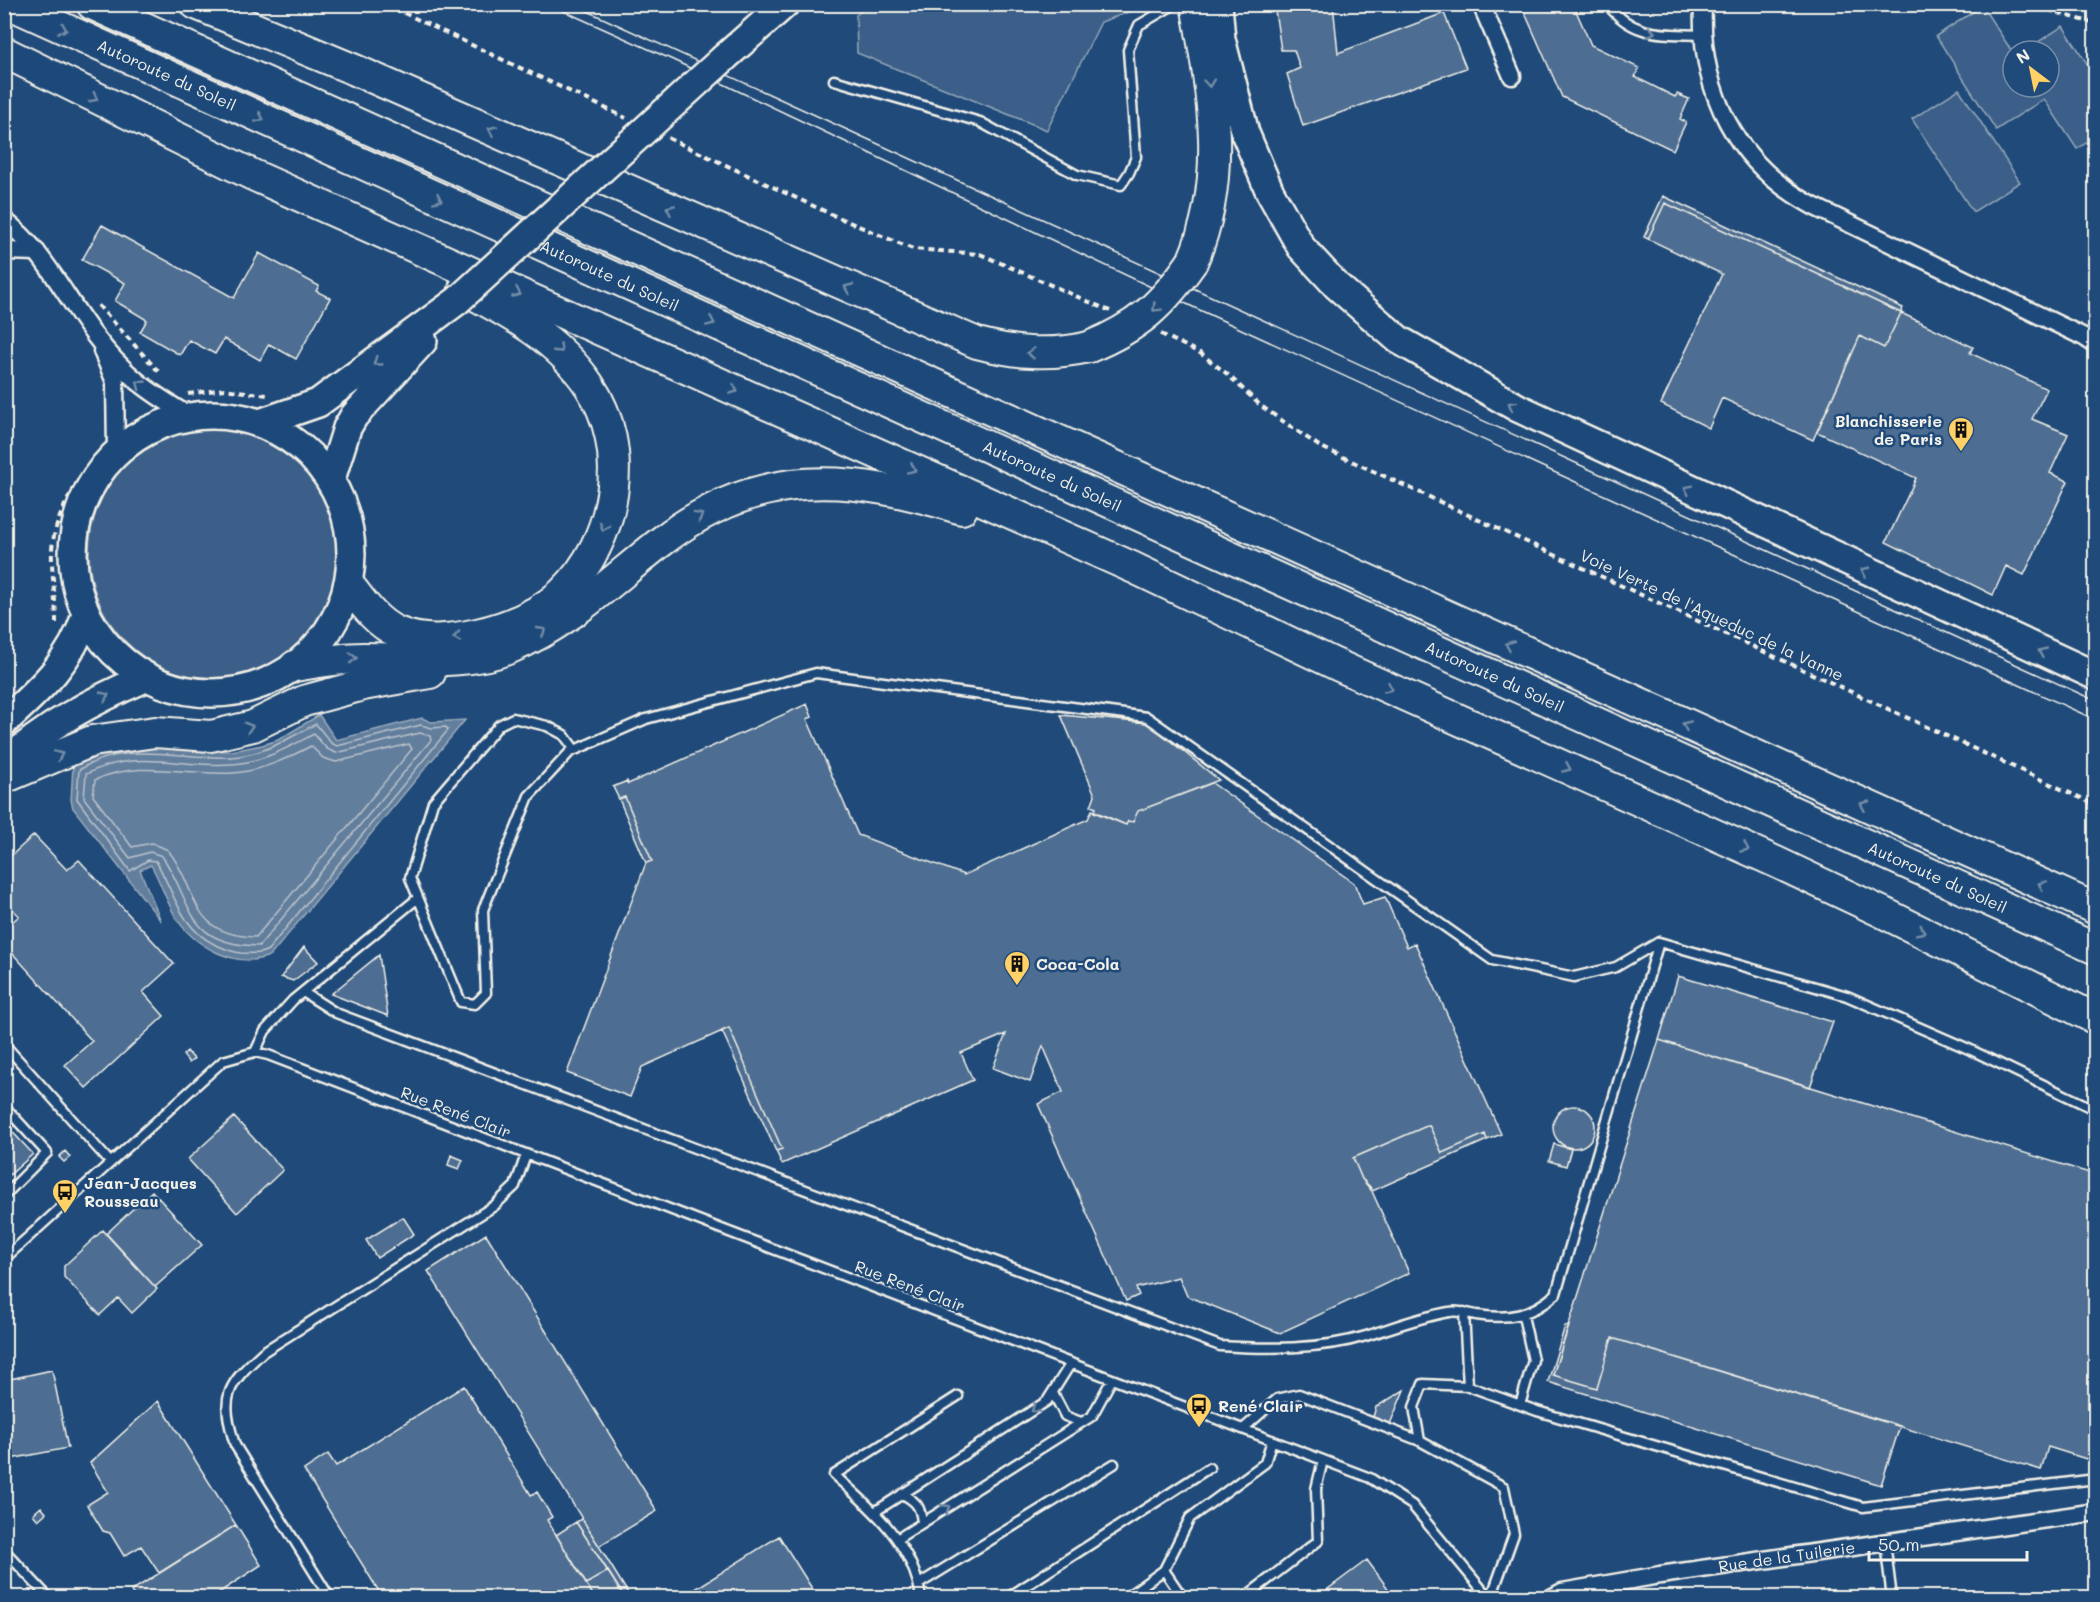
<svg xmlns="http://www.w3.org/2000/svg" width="2100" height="1602" viewBox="0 0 2100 1602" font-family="Mali,sans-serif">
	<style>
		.green { fill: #3a5f88; stroke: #97a8b8; stroke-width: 1.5 }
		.water { fill: #627e9d; stroke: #9cacbb; stroke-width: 1.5 }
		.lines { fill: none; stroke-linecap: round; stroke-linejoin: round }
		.shore { stroke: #bac3ca; stroke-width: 1.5 }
		.building { fill: #4d6e92; stroke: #f4f1e8; stroke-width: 1.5 }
		.service-casing { stroke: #f4f1e8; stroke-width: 13 }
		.minor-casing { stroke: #f4f1e8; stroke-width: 21 }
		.primary-casing { stroke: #f4f1e8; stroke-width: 32 }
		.motorway-casing { stroke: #f4f1e8; stroke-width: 34 }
		.path { stroke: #f4f1e8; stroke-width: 4; stroke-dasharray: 6 4.5; stroke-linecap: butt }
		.service { stroke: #1f4a7a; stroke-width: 8 }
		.minor { stroke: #1f4a7a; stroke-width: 16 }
		.primary { stroke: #1f4a7a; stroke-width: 27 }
		.motorway { stroke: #1f4a7a; stroke-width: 30 }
		.tram { stroke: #f4f1e8; stroke-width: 1.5 }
		.primary-bridge-casing { stroke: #f4f1e8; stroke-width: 32; stroke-linecap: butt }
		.motorway-bridge-casing { stroke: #f4f1e8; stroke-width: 34; stroke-linecap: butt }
		.primary-bridge { stroke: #1f4a7a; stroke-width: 27 }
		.motorway-bridge { stroke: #1f4a7a; stroke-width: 30 }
		.oneway { stroke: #748da6 }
		.labels { text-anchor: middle; stroke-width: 5; stroke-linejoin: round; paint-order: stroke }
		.street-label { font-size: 16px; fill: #f4f1e8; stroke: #1f4a7a }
		.poi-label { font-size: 16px; font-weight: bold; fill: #f4f1e8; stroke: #1f4a7a; text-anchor: start }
	</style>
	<rect width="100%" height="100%" fill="#1f4a7a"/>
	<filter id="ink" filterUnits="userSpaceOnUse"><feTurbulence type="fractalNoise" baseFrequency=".0167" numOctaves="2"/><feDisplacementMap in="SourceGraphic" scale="12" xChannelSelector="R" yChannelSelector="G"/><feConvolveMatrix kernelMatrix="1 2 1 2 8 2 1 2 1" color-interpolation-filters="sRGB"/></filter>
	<g filter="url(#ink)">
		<path class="green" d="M870 4H1148V5L1101 22 1047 130 857 53 856 15Z
			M1982 6 2013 53V87H2049V51H2024L2063 26 2095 76V137L2077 149 2044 99 1996 130 1936 36Z
			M1959 89 2020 182 1973 212 1912 119Z
			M89 553a126 126 0 1 1 252 0a126 126 0 1 1-252 0Z"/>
		<path class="water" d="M319 715 336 740 422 718 431 722 465 720 271 955C239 971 192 946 175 916 166 900 160 881 151 865L140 870 161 921 73 808 71 800 73 765 93 756 153 745 186 750 232 751 262 745 278 740Z"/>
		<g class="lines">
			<path class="shore" d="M316 724 331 743 337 746 421 725 431 728 446 727 448 730 268 950C259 955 251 953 241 953 231 952 223 948 214 944 180 927 174 892 156 861L148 860 130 871 77 799 79 770C126 739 180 760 231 757 265 755 288 738 316 724Z
				M420 733 430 736 431 740 259 946C183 944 195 904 162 856L150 852 130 858 84 798 86 774C139 748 178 768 232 764 263 762 287 748 314 734L327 749 336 753Z
				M409 744 412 749 256 937C187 935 200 890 168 850L152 843 132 847 93 796 95 780C140 759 186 776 233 773 262 771 286 759 311 746L323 758 336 762Z"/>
		</g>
		<path class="building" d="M1274 4H1333L1338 53 1444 13 1466 68 1303 126 1287 74 1300 68 1294 50H1281Z
			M1521 4H1573L1591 45 1639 68 1635 77 1675 97 1677 94 1689 99 1680 119 1686 122 1673 150 1562 97Z
			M1663 196 1903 308 1901 313 1665 203 1648 239 1644 237Z
			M1665 203 1901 313 1884 348 1860 336 1813 440 1722 398 1709 428 1661 404 1722 274 1648 239Z
			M102 225 234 298 259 253 319 286 316 291 330 298 296 359 269 344 260 360 224 339 215 354 189 340 180 355 140 332 147 320 115 301 125 283 82 260Z
			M1901 313 1973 347 1970 353 2047 389 2032 419 2068 434 2050 473 2068 481 2024 575 2006 566 1993 595 1886 542 1916 478 1817 432 1860 336 1884 348Z
			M4 540 8 544V575L4 579Z
			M807 704 812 717 807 719 858 835 964 875 1088 819 1092 810 1126 825 1128 821 1133 822 1138 811 1212 783 1354 883 1363 904 1385 897 1407 947 1415 943 1501 1134 1487 1140 1485 1134 1442 1153 1429 1125 1353 1158 1362 1179 1370 1187 1409 1273 1280 1333 1187 1296 1179 1277 1136 1288 1139 1295 1126 1301 1038 1104 1063 1092 1043 1046 1030 1082 993 1068 1006 1034 961 1053 973 1080 782 1164 776 1151 782 1149 729 1028 642 1067 630 1097 567 1073 646 863 652 861 625 797 619 799 613 787 627 781 628 784Z
			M1061 715 1148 723 1219 780 1138 811 1133 822 1128 821 1126 825 1094 812 1096 808 1091 806 1095 795Z
			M625 797 652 861 646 863 619 799Z
			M34 835 67 870 79 860 174 964 143 992 164 1016 86 1088 65 1065 92 1041 4 944V929L19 916 4 900V862Z
			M304 947 318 962 293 981 281 977Z
			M379 955 388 1016 331 994Z
			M1678 976 1833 1022 1810 1087 1659 1040Z
			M729 1028 782 1149 776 1151 722 1031Z
			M1659 1040 2096 1175V1462L2048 1447 2041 1470 1612 1338 1597 1388 1553 1375Z
			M187 1051 194 1059 189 1063 183 1055Z
			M1553 1127a21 21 0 1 1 42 0a21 21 0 1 1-42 0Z
			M234 1117 283 1170 237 1213 188 1159Z
			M4 1123 33 1154 4 1180Z
			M1429 1125 1442 1153 1485 1134 1487 1140 1372 1191 1362 1179 1353 1158Z
			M1554 1144 1571 1149 1566 1166 1549 1161Z
			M65 1151 70 1157 64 1162 59 1157Z
			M451 1155 463 1160 459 1169 448 1165Z
			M152 1191 202 1245 155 1287 106 1234Z
			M403 1217 414 1234 377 1258 366 1240Z
			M103 1230 157 1289 132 1313 118 1298 100 1315 64 1277V1266Z
			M486 1234 657 1511 599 1546 428 1271Z
			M1565 1326H1569L1553 1375 1597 1388 1612 1338 1900 1426 1881 1485 1548 1382Z
			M6 1360 10 1379 52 1370 68 1448 5 1460Z
			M464 1386 531 1495 537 1492 552 1517 547 1520 595 1598H383L304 1470 328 1454 336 1466Z
			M1404 1390 1390 1424 1373 1417 1376 1407Z
			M158 1401 236 1525 159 1573 141 1546 124 1556 110 1533 103 1531 87 1505 108 1492 90 1463Z
			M41 1507 46 1513 38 1520 33 1514Z
			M582 1519 599 1546 631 1598H625L576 1522Z
			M576 1522 608 1571 586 1584 556 1535Z
			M236 1525 261 1565 211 1598H135L131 1591Z
			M779 1536 818 1598H681Z
			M1367 1560 1395 1598H1316Z
			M608 1571 625 1598H595L586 1584Z
			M4 1584 17 1598H4Z"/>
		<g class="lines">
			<defs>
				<path id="service" d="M1607 4C1635 39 1663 33 1704 35
					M834 80 980 122 1077 175 1121 185 1129 173 1136 157 1128 50 1139 25 1175 4
					M575 750 564 735 547 726 513 718 499 725 433 802 410 878 461 1002 475 1004 486 993 483 910 529 796 570 752 575 750 646 719 816 673 1147 717 1492 960 1574 977 1616 967 1659 942 1847 996 1971 1050 2096 1110
					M303 992 336 1013 1220 1346C1266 1349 1321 1350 1366 1336 1394 1327 1420 1317 1449 1312 1458 1310 1467 1313 1476 1315 1509 1320 1531 1316 1556 1294L1659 942
					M4 1044 110 1162
					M255 1052 265 1031 293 1000 418 898
					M4 1106 47 1153 4 1196
					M4 1259 223 1061 255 1052 268 1055 1370 1478 1412 1505 1489 1598
					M1464 1312 1468 1386
					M1053 1393 1065 1416 1081 1422
					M1520 1405 1533 1360 1523 1316
					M1243 1429 1277 1399 1299 1394 1420 1441
					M902 1494C916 1501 921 1507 922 1523
					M876 1511 1047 1401 1071 1363
					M897 1539 1092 1416 1112 1379
					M1885 1542 1892 1598
					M4 1550 49 1598
					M1164 1570 1183 1598
					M919 1584 1114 1464
					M330 1598 235 1445C220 1396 226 1386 263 1352L494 1206 515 1186 526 1155
					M921 1598C914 1545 872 1508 834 1475L958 1396
					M1007 1598 1209 1468
					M1125 1598 1164 1570 1190 1518 1265 1463 1272 1440
					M1244 1598 1318 1541 1316 1489 1323 1460
					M1491 1598 1514 1534 1504 1487 1420 1441 1414 1407 1423 1384 1468 1386 1537 1411 1863 1507 2096 1479"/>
				<g id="minor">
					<path d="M1481 4 1512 76"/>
					<path d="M1703 4C1699 92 1736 164 1813 206L2084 337 2096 345"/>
					<path d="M4 220C44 250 65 297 95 336 124 375 148 391 189 416"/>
					<path d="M4 251 37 252"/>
					<path d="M102 351 115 382 116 451"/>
					<path id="s1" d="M1551 1598 1562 1592 1660 1575 2096 1512"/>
				</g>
				<path id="primary" d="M1218 4 1221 39 1245 133 1270 192 1301 247 1337 286 1399 340 1518 408 2096 676
					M724 58 785 4
					M73 554a139 139 0 1 1 278 0a139 139 0 1 1-278 0Z
					M260 423 318 403 457 301
					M331 479 347 428 354 416 423 341
					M4 722C40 689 71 662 86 615
					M4 764C45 726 94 700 145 678"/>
				<g id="motorway">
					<path id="s2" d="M10 4 2096 949"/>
					<path d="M92 4 2096 909"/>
					<path d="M196 4 355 70 977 343C1015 353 1050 356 1089 347"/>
					<path d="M4 52 253 175 1134 568 1335 664 1776 862 1884 913 2096 1019"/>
					<path d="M1192 262C1229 178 1212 92 1196 4"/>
					<path d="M349 585C362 602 376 623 397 632 423 643 450 640 477 634 508 627 538 615 562 593 617 540 632 449 589 385 558 339 511 314 464 289"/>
					<path d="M295 666C318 662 340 658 363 658 412 658 463 667 510 648 569 624 613 579 662 541 759 466 851 474 962 509"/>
					<path d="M4 778 92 741 155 732 211 736 253 726 304 701 363 685 430 673"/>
				</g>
			</defs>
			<use href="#service" class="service-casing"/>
			<use href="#minor" class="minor-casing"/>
			<use href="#primary" class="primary-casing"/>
			<use href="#motorway" class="motorway-casing"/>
			<path class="path" d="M385 4 626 118
				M2028 4 2096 24
				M668 138 837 217 913 249 980 254 1110 311
				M98 305 160 373
				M1161 334 1200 353 1226 373 1261 406 1319 446 2096 805
				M188 394 224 389 267 395
				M56 623C56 599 51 573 52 549 55 514 77 481 98 454"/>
			<use href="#service" class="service"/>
			<use href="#minor" class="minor"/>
			<use href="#primary" class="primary"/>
			<use href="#motorway" class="motorway"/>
			<path class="tram" d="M548 4 673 60 1193 307 2096 720
				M572 4 2096 701"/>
			<defs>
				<path id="primary-bridge" d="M457 301 724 58"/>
				<path id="motorway-bridge" d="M1089 347C1138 327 1162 305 1192 262"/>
			</defs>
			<use href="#primary-bridge" class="primary-bridge-casing"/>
			<use href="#motorway-bridge" class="motorway-bridge-casing"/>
			<use href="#primary-bridge" class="primary-bridge"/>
			<use href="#motorway-bridge" class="motorway-bridge"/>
		</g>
		<defs><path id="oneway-chevron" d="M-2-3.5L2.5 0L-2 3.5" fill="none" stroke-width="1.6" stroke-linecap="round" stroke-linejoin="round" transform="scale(1.5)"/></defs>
		<g class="oneway">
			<use href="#oneway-chevron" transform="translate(63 29) rotate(24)"/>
			<use href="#oneway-chevron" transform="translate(1651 32) rotate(7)"/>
			<use href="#oneway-chevron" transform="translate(1209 83) rotate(85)"/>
			<use href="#oneway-chevron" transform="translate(94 98) rotate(27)"/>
			<use href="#oneway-chevron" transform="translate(260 118) rotate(24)"/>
			<use href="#oneway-chevron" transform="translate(492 130) rotate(-156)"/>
			<use href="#oneway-chevron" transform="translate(438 199) rotate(24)"/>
			<use href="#oneway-chevron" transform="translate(670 209) rotate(-156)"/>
			<use href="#oneway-chevron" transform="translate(848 288) rotate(-157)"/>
			<use href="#oneway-chevron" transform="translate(517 293) rotate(24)"/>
			<use href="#oneway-chevron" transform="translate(1156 308) rotate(135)"/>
			<use href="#oneway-chevron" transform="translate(711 322) rotate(24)"/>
			<use href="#oneway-chevron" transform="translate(559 349) rotate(44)"/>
			<use href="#oneway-chevron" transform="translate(1031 353) rotate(-176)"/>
			<use href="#oneway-chevron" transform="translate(377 362) rotate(144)"/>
			<use href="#oneway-chevron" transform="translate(140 384) rotate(-142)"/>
			<use href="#oneway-chevron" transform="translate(734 390) rotate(24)"/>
			<use href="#oneway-chevron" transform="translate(1512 405) rotate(-151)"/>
			<use href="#oneway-chevron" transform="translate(912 469) rotate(24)"/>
			<use href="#oneway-chevron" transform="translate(1688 489) rotate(-154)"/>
			<use href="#oneway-chevron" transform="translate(699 516) rotate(-29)"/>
			<use href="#oneway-chevron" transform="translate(604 527) rotate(109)"/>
			<use href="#oneway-chevron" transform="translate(1865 571) rotate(-155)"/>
			<use href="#oneway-chevron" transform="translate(542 631) rotate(-30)"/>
			<use href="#oneway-chevron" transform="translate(457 637) rotate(171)"/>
			<use href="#oneway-chevron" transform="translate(1509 645) rotate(-156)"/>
			<use href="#oneway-chevron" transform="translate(2042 652) rotate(-155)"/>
			<use href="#oneway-chevron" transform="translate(353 658) rotate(-1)"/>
			<use href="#oneway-chevron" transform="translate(1389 688) rotate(24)"/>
			<use href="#oneway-chevron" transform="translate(105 696) rotate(-25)"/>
			<use href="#oneway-chevron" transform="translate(1686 725) rotate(-156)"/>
			<use href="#oneway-chevron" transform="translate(249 727) rotate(-17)"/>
			<use href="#oneway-chevron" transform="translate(59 755) rotate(-23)"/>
			<use href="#oneway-chevron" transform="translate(1567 768) rotate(24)"/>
			<use href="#oneway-chevron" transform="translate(1864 805) rotate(-156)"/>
			<use href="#oneway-chevron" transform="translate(1745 848) rotate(24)"/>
			<use href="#oneway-chevron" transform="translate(2042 885) rotate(-156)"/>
			<use href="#oneway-chevron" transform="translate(1921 931) rotate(27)"/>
			<use href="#oneway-chevron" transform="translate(1035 1409) rotate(145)"/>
			<use href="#oneway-chevron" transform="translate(946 1508) rotate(-32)"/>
		</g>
	</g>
	<defs>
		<symbol id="building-pin" viewBox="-11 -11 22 30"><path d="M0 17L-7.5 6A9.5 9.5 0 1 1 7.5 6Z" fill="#ffd166" stroke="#1f4a7a"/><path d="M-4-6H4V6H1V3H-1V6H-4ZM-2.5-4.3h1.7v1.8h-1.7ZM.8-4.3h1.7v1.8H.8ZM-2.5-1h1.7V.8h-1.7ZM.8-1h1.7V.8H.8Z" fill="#111"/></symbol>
		<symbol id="bus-pin" viewBox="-11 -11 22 30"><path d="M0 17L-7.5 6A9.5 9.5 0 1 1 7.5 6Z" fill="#ffd166" stroke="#1f4a7a"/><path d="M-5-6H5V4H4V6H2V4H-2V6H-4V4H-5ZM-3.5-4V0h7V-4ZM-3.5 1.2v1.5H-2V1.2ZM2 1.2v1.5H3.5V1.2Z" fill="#111"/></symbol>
	</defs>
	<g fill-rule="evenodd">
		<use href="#building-pin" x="1946" y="415" width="30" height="40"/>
		<use href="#building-pin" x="1002" y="949" width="30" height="40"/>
		<use href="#bus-pin" x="50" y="1177" width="30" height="40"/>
		<use href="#bus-pin" x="1184" y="1391" width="30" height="40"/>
	</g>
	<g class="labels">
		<g class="street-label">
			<text dy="6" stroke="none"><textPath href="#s2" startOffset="172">Autoroute du Soleil</textPath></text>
			<text dy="6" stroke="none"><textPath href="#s2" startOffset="658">Autoroute du Soleil</textPath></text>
			<text dy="6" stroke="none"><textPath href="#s2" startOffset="1144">Autoroute du Soleil</textPath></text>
			<text transform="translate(1712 615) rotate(25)" y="6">Voie Verte de l'Aqueduc de la Vanne</text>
			<text dy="6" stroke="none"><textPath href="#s2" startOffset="1630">Autoroute du Soleil</textPath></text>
			<text dy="6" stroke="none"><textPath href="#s2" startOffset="2116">Autoroute du Soleil</textPath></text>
			<text transform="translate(456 1112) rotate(21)" y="6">Rue René Clair</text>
			<text transform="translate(910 1286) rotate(21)" y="6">Rue René Clair</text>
			<text dy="6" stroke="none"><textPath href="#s1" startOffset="240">Rue de la Tuilerie</textPath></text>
		</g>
		<g class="poi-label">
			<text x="1942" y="427" text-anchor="end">Blanchisserie<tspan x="1942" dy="18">de Paris</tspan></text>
			<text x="1036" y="970">Coca-Cola</text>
			<text x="84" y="1189">Jean-Jacques<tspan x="84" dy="18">Rousseau</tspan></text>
			<text x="1218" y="1412">René Clair</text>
		</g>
	</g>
	<rect width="2100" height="1602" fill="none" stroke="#1f4a7a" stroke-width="24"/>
	<rect x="12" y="12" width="2076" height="1578" fill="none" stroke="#f4f1e8" stroke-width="2" filter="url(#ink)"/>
	<g transform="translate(2031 69) rotate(328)"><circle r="28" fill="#1f4a7a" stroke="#748da6" stroke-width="1.5"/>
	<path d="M0-4.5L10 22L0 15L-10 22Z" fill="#ffd166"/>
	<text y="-9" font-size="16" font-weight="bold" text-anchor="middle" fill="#f4f1e8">N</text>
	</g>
	<path d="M1869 1551v9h158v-9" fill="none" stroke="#f4f1e8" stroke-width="3"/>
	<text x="1878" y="1551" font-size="18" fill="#f4f1e8" stroke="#1f4a7a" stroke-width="4.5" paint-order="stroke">50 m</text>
</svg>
